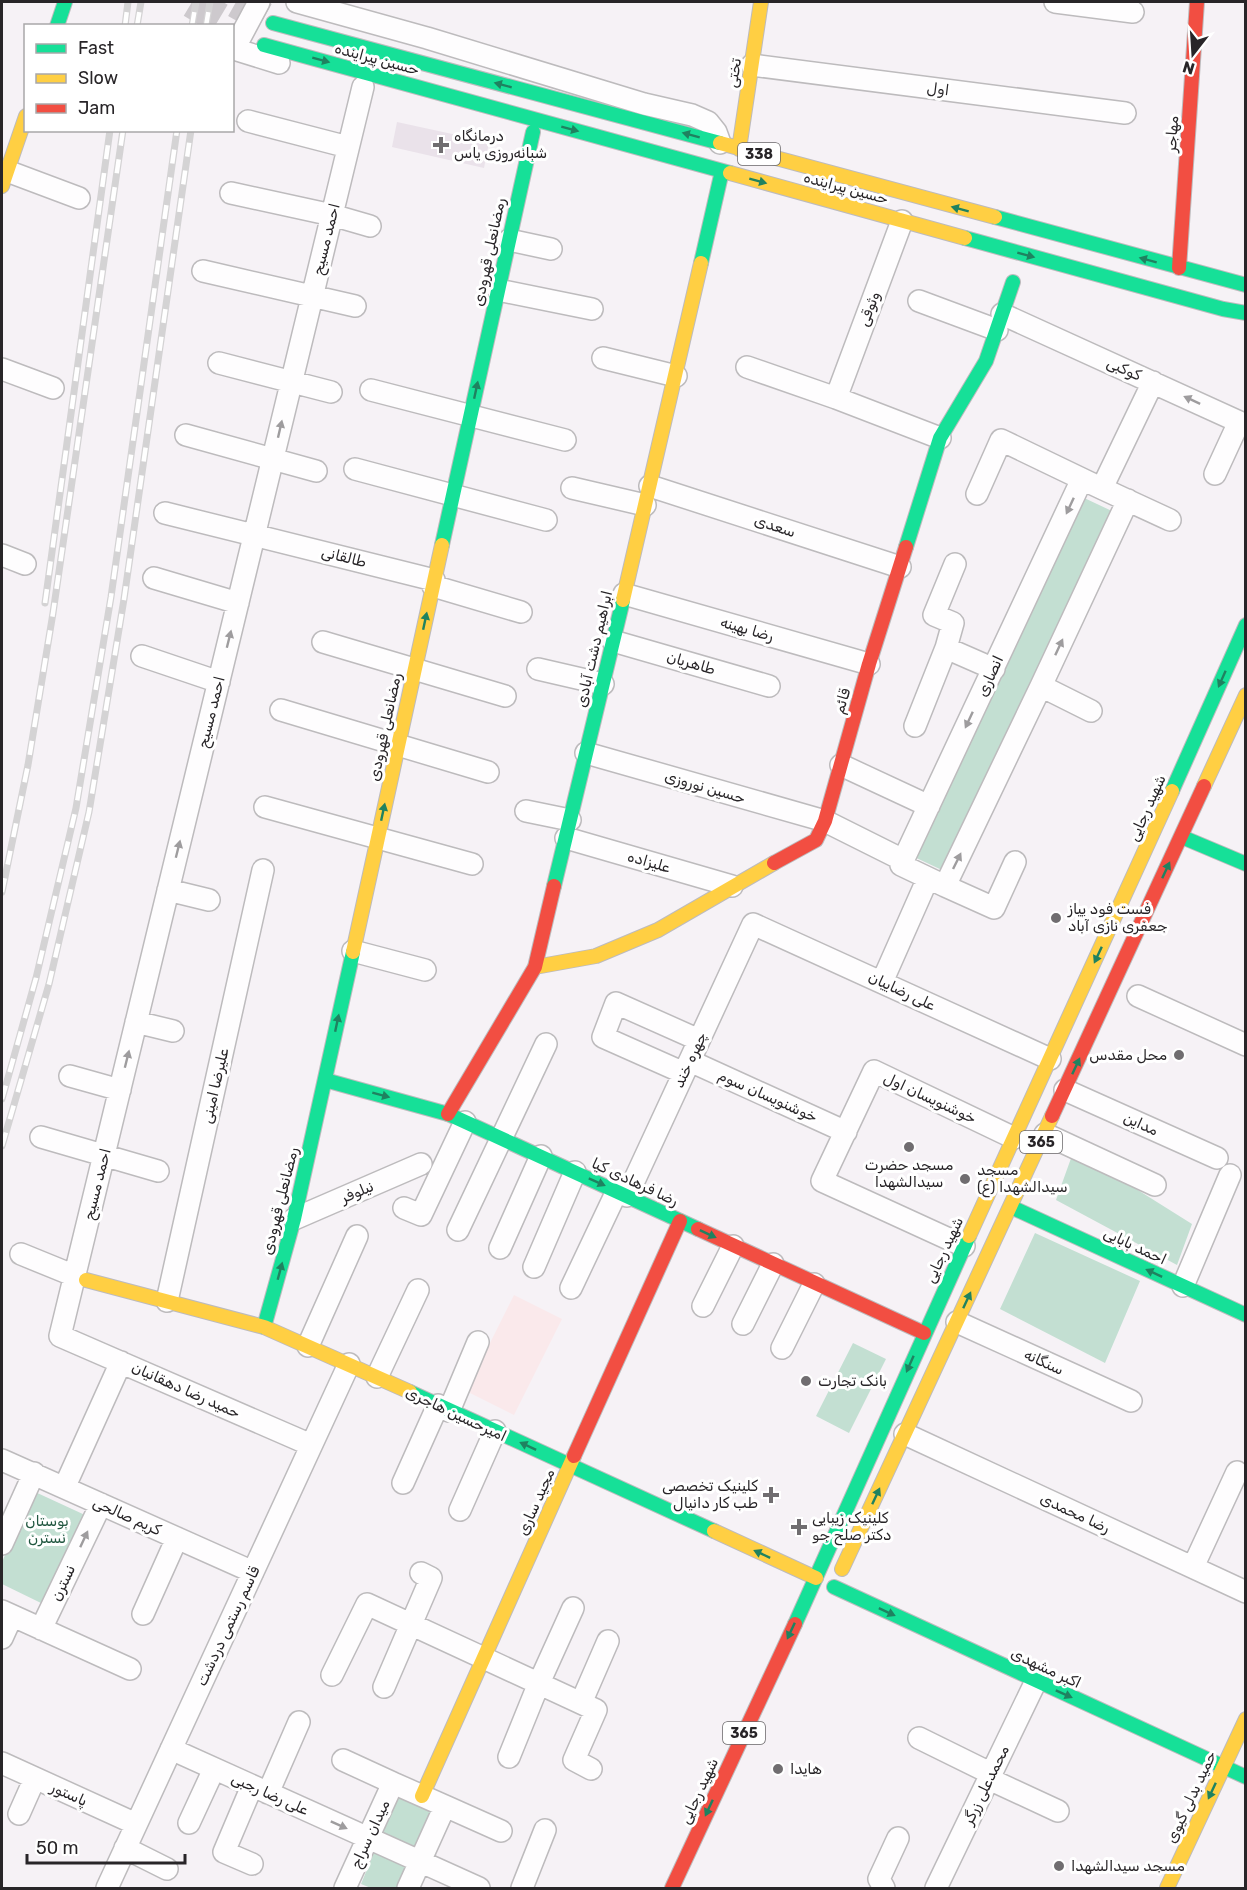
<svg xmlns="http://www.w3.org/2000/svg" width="1247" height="1890" viewBox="0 0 1247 1890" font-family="Rubik,Vazirmatn,sans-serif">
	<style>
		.built { fill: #eae2ea }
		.education { fill: #fae9eb }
		.green { fill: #c3dfd2 }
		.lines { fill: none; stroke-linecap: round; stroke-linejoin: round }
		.primary-tunnel { stroke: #cdc9cd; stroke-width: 32; stroke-dasharray: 32 16; stroke-linecap: butt }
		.street-casing { stroke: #bdbbbd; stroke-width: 24 }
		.fast-casing { stroke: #bdbbbd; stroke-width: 16 }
		.slow-casing { stroke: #bdbbbd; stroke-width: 16 }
		.jam-casing { stroke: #bdbbbd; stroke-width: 16 }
		.street { stroke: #fefdfe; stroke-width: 21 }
		.fast { stroke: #16e098; stroke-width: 14 }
		.slow { stroke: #ffcf43; stroke-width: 14 }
		.jam { stroke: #f24e42; stroke-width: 14 }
		.rail-casing { stroke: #d4d3d4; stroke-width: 7 }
		.rail { stroke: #fff; stroke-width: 4.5; stroke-dasharray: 14; stroke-linecap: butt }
		.oneway { fill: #1f8260 }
		.oneway2 { fill: #9e9c9e }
		.poi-dot { fill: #706d70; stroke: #fff; stroke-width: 2 }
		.labels { text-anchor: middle; stroke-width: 6; stroke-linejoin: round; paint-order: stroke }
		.shield { fill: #fff; stroke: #686668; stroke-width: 1.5 }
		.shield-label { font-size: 14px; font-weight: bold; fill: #282528 }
		.street-label { font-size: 15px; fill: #282528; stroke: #fff }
		.poi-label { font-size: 15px; fill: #282528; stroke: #fff; text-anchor: start }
		.park-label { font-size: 15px; fill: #215740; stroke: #fff }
	</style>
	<rect width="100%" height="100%" fill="#f6f2f6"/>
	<path class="built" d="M397 122 489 142 484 168 392 147Z"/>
	<path class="education" d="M514 1295 562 1319 514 1415 466 1391Z"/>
	<path class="green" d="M1080 496 1114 512 944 871 910 855Z
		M1074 1150 1192 1224 1177 1265 1056 1200Z
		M1035 1233 1140 1281 1105 1363 1000 1309Z
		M853 1343 886 1359 849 1433 816 1416Z
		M33 1491 85 1515 43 1604 2 1584V1562Z
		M398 1794 433 1810 400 1888H371L361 1884Z"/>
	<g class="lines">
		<path class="primary-tunnel" d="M192 2 232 26
			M236 2 273 23"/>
		<defs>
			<path id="street" d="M259 2 234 49 279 63
				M297 2 427 38 644 104 692 115 708 122 716 132 720 143
				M1055 2 1133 12
				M752 65 1125 113
				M248 121 348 147
				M7 171 79 198
				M231 193 332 215 370 226
				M509 240 551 249
				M203 271 355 306
				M498 290 592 309
				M919 301 997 330
				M1002 314 1246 425
				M603 358 676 376
				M219 363 331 392
				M747 367 836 398 940 438
				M2 369 53 388
				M371 390 565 440
				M836 398 902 221
				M186 435 316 471
				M355 469 546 520
				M1215 474 1239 422
				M650 486 900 567
				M572 488 645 505
				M1102 488 1153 382
				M977 494 1001 440 1082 479
				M1128 500 1041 686 945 886 901 865 1082 479C1111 493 1140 506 1170 520
				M165 513 434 580
				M2 555 25 564
				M154 578 238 603
				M433 586 521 612
				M624 594 869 664
				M613 641 769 686
				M323 642 505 696
				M946 648 994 669
				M142 656 219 682
				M538 669 603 684
				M1041 686 1091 711
				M281 710 488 772
				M915 726 946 648 953 623 934 615 955 564
				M586 753 825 821 903 860
				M841 765 929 806
				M265 807 472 864
				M526 811 570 820
				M566 838 732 886
				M945 886 994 908 1015 862
				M168 890 209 900
				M353 951 425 970
				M882 982 928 878
				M1138 996 1246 1045
				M136 1022 173 1031
				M690 1061 846 1132
				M684 1073 603 1037 616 1003 699 1040
				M70 1076 120 1090
				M1065 1090 1217 1158
				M1045 1134 1155 1185
				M41 1137 158 1171
				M627 1196 753 924 1050 1059
				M404 1208 421 1215 465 1122
				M294 1219 421 1164
				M458 1230 546 1044
				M964 1246 822 1181 874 1071 1014 1138
				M500 1248 541 1156
				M21 1254 75 1276
				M534 1267 575 1172
				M1183 1286 1230 1175
				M571 1288 617 1191
				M167 1301 263 870
				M703 1306 733 1246
				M957 1322 1131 1401
				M743 1324 773 1264
				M308 1346 357 1236
				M782 1348 814 1284
				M377 1377 418 1290
				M449 1411 478 1342
				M905 1434 1246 1592
				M311 1445 60 1336 363 87
				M2 1460 253 1572
				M403 1483 438 1405
				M65 1486 121 1362
				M460 1510 495 1431
				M2 1544 34 1473
				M1193 1567 1237 1472
				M2 1611 130 1669
				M143 1614 177 1538
				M41 1629 101 1504
				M2 1638 12 1616
				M332 1675 367 1604 596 1710 574 1760 591 1769
				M384 1687 431 1578 421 1573
				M581 1703 608 1641
				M919 1738 992 1774
				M171 1749 479 1888
				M509 1757 539 1683 573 1608
				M343 1760 393 1783
				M2 1763 136 1824
				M989 1779 1058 1811
				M268 1793 299 1722
				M445 1806 501 1831
				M19 1814 35 1778
				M189 1823 214 1769
				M125 1848 167 1869
				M252 1864 224 1852 252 1786
				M107 1888 349 1364
				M345 1888 393 1783 445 1806 408 1888
				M522 1888 545 1830
				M884 1888 879 1879 898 1838
				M936 1888 1036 1681"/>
			<path id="fast" d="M273 23 720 143
				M57 26 65 2
				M264 45 730 173
				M995 217 1246 285
				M965 238 1223 309 1246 313
				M701 263 722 171
				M442 545 533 132
				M906 547 940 438 986 361 1013 282
				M1172 791 1246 625
				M1182 837 1246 864
				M554 886 623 600
				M325 1080 448 1114 698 1229
				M1011 1207 1246 1315
				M264 1327 294 1219 353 952
				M410 1392 714 1531
				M834 1587 1246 1777
				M795 1624 969 1236"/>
			<path id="slow" d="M720 143 995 217
				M739 149 761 2
				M730 173 965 238
				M2 186 26 116
				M623 600 701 263
				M1204 786 1246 695
				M353 952 442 545
				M535 967 596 956 658 930 774 863
				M969 1236 1172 791
				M86 1280 264 1327 410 1392
				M714 1531 816 1578
				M842 1569 1052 1116
				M422 1796 574 1456
				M1167 1888 1246 1719"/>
			<path id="jam" d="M1179 268 1197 2
				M774 863 816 840 825 821 869 664 906 547
				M448 1114 535 967 554 886
				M1052 1116 1204 786
				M698 1229 924 1333
				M574 1456 680 1221
				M672 1888 795 1624"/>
		</defs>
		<use href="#street" class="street-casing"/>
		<use href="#fast" class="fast-casing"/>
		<use href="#slow" class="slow-casing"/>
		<use href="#jam" class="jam-casing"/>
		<use href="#street" class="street"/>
		<use href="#fast" class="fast"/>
		<use href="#slow" class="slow"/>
		<use href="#jam" class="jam"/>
		<defs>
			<path id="rail" d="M125 26 128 2
				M137 26 141 2
				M192 26 196 2
				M206 26 210 2
				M45 603 110 130
				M2 892 28 765 53 613 123 130
				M2 1099 36 978 76 808 111 597 177 130
				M2 1146 49 984 89 812 124 599 191 130"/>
		</defs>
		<use href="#rail" class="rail-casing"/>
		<use href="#rail" class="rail"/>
	</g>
	<defs><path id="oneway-solid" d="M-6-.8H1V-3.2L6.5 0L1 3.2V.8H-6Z" transform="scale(1.5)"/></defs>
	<g class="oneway">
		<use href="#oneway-solid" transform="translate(321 60) rotate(15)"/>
		<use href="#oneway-solid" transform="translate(503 85) rotate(-165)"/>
		<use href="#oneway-solid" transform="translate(570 129) rotate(15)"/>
		<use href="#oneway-solid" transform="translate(691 135) rotate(-165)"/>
		<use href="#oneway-solid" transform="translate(758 181) rotate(15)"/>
		<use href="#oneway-solid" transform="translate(960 209) rotate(-165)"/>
		<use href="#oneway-solid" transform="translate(1026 255) rotate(15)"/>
		<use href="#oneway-solid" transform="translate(1148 260) rotate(-165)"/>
		<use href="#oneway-solid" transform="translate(476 390) rotate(-78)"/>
		<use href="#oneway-solid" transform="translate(425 621) rotate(-78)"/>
		<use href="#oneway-solid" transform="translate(1222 679) rotate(114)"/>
		<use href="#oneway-solid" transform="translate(383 812) rotate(-78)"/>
		<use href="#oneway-solid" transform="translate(1166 870) rotate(-65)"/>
		<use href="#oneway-solid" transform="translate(1098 955) rotate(115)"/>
		<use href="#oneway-solid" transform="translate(337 1023) rotate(-78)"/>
		<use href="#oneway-solid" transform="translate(1076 1066) rotate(-65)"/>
		<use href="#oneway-solid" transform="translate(381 1095) rotate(15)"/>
		<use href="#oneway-solid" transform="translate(597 1182) rotate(24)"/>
		<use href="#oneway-solid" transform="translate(708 1234) rotate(25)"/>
		<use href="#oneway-solid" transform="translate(280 1271) rotate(-75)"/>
		<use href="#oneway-solid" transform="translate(1154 1273) rotate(-155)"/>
		<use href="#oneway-solid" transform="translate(967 1300) rotate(-65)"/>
		<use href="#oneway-solid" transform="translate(910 1364) rotate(114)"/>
		<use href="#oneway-solid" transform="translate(528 1446) rotate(-155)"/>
		<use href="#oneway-solid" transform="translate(876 1496) rotate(-65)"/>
		<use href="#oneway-solid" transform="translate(762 1554) rotate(-155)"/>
		<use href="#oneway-solid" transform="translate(887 1612) rotate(25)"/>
		<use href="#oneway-solid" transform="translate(791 1631) rotate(115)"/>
		<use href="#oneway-solid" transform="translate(1064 1694) rotate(24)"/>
		<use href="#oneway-solid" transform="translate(1212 1791) rotate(115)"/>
		<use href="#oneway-solid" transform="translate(709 1808) rotate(115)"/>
	</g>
	<g class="oneway2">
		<use href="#oneway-solid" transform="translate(1192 400) rotate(-155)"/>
		<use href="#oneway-solid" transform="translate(280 429) rotate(-77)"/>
		<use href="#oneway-solid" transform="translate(1070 506) rotate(115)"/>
		<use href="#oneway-solid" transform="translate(229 639) rotate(-76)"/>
		<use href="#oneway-solid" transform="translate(1059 647) rotate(-65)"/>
		<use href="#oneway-solid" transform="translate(969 720) rotate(115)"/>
		<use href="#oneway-solid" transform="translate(178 849) rotate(-76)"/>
		<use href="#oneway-solid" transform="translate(957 861) rotate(-64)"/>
		<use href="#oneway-solid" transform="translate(127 1059) rotate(-76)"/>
		<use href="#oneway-solid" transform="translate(84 1539) rotate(-65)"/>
		<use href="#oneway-solid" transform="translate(339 1825) rotate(24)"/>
	</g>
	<g class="poi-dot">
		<path d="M438 136h6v6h6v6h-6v6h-6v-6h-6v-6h6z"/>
		<circle cx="1056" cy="918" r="6"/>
		<circle cx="1179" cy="1055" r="6"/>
		<circle cx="909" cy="1147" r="6"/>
		<circle cx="965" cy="1179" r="6"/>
		<circle cx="806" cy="1381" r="6"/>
		<path d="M768 1486h6v6h6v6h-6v6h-6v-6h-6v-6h6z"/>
		<path d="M796 1518h6v6h6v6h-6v6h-6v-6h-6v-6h6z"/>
		<circle cx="778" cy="1769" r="6"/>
		<circle cx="1059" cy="1866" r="6"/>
	</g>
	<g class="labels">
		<g class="shield">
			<rect x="738" y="143" width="42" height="22" rx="4.5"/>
			<rect x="1020" y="1131" width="42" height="22" rx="4.5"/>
			<rect x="723" y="1722" width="42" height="22" rx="4.5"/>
		</g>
		<g class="shield-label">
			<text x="759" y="159">338</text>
			<text x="1041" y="1147">365</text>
			<text x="744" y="1738">365</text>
		</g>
		<g class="street-label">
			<text transform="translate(377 59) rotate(15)" y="5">حسین پیراینده</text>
			<text transform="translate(734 73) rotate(-82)" y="5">تختی</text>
			<text transform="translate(938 89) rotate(7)" y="5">اول</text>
			<text transform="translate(1172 134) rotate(-86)" y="5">مهاجر</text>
			<text transform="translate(846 188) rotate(15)" y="5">حسین پیراینده</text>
			<text transform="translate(326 239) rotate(-76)" y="5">احمد مسیح</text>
			<text transform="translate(489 252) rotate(-78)" y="5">رمضانعلی قهرودی</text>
			<text transform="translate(869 309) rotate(-69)" y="5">وثوقی</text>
			<text transform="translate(1124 369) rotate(24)" y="5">کوکبی</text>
			<text transform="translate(775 526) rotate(18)" y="5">سعدی</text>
			<text transform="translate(344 557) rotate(14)" y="5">طالقانی</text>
			<text transform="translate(747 629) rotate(16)" y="5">رضا بهینه</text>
			<text transform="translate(594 649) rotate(-77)" y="5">ابراهیم دشت آبادی</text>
			<text transform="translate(691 663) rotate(16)" y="5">طاهریان</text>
			<text transform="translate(990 676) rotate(-65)" y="5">انصاری</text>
			<text transform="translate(842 701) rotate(-74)" y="5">قائم</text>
			<text transform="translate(211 712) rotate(-76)" y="5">احمد مسیح</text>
			<text transform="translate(385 727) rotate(-78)" y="5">رمضانعلی قهرودی</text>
			<text transform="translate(705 787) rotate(16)" y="5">حسین نوروزی</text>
			<text transform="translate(1147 808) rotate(-66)" y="5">شهید رجایی</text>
			<text transform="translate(649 862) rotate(16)" y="5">علیزاده</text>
			<text transform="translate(902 991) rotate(25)" y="5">علی رضاییان</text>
			<text transform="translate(690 1060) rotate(-65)" y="5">چهره خند</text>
			<text transform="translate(215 1086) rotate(-77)" y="5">علیرضا امینی</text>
			<text transform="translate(768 1096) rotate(24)" y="5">خوشنویسان سوم</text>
			<text transform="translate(930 1098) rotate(25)" y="5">خوشنویسان اول</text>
			<text transform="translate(1141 1124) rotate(24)" y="5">مداین</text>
			<text transform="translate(635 1182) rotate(25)" y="5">رضا فرهادی کیا</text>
			<text transform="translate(97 1184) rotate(-76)" y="5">احمد مسیح</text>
			<text transform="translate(357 1192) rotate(-23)" y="5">نیلوفر</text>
			<text transform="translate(280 1201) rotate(-76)" y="5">رمضانعلی قهرودی</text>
			<text transform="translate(1135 1246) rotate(25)" y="5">احمد بابایی</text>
			<text transform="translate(944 1250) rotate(-65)" y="5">شهید رجایی</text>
			<text transform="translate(1044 1362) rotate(25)" y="5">سنگانه</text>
			<text transform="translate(186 1390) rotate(24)" y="5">حمید رضا دهقانیان</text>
			<text transform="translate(456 1414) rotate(25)" y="5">امیرحسین هاجری</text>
			<text transform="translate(536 1502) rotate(-66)" y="5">مجید ساری</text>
			<text transform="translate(1075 1513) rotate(25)" y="5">رضا محمدی</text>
			<text transform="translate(127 1516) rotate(24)" y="5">کریم صالحی</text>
			<text transform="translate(63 1583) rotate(-65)" y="5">نسترن</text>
			<text transform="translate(228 1626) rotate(-65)" y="5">قاسم رستمی دردشت</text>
			<text transform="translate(1046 1668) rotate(25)" y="5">اکبر مشهدی</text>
			<text transform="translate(986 1785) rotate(-64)" y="5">محمدعلی زرگر</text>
			<text transform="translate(699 1791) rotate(-65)" y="5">شهید رجایی</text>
			<text transform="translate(69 1794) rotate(24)" y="5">پاستور</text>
			<text transform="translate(270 1794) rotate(24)" y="5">علی رضا رجبی</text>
			<text transform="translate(1191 1797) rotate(-65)" y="5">حمید بدلی گیوی</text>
			<text transform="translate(370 1834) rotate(-65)" y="5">میدان سراج</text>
		</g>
		<g class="poi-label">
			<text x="454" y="141">درمانگاه<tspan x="454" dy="17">شبانه‌روزی یاس</tspan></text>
			<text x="1068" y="914">فست فود پیاز<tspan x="1068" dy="17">جعفری نازی آباد</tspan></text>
			<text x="1167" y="1060" text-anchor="end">محل مقدس</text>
			<text x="909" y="1170" text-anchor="middle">مسجد حضرت<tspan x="909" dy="17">سیدالشهدا</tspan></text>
			<text x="977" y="1175">مسجد<tspan x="977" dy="17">سیدالشهدا (ع)</tspan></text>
			<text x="818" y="1386">بانک تجارت</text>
			<text x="758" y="1491" text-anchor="end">کلینیک تخصصی<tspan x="758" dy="17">طب کار دانیال</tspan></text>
			<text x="812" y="1523">کلینیک زیبایی<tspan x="812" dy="17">دکتر صلح جو</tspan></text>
			<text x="790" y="1774">هایدا</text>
			<text x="1071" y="1871">مسجد سیدالشهدا</text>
		</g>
		<g class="park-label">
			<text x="47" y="1526">بوستان<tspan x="47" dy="17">نسترن</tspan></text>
		</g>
	</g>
	<rect width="1247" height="1890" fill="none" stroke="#282528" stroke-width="6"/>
	<rect x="24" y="24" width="210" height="108" fill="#ffffff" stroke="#a9a8a9" stroke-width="1.5"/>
	<rect x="36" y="44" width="30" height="9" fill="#16e098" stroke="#a9a8a9" stroke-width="1.5"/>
	<text x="78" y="54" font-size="18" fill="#282528">Fast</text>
	<rect x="36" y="74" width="30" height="9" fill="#ffcf43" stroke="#a9a8a9" stroke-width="1.5"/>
	<text x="78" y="84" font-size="18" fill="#282528">Slow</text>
	<rect x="36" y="104" width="30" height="9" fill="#f24e42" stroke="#a9a8a9" stroke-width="1.5"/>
	<text x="78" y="114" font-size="18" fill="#282528">Jam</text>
	<g transform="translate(1193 54) rotate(197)" stroke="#ffffff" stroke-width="4.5" paint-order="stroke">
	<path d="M0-4.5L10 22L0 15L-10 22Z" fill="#282528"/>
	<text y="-9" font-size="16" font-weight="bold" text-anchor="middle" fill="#282528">N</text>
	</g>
	<path d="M27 1854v9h158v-9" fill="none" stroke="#282528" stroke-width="3"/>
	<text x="36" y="1854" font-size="18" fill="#282528" stroke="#ffffff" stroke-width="4.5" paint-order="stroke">50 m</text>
</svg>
